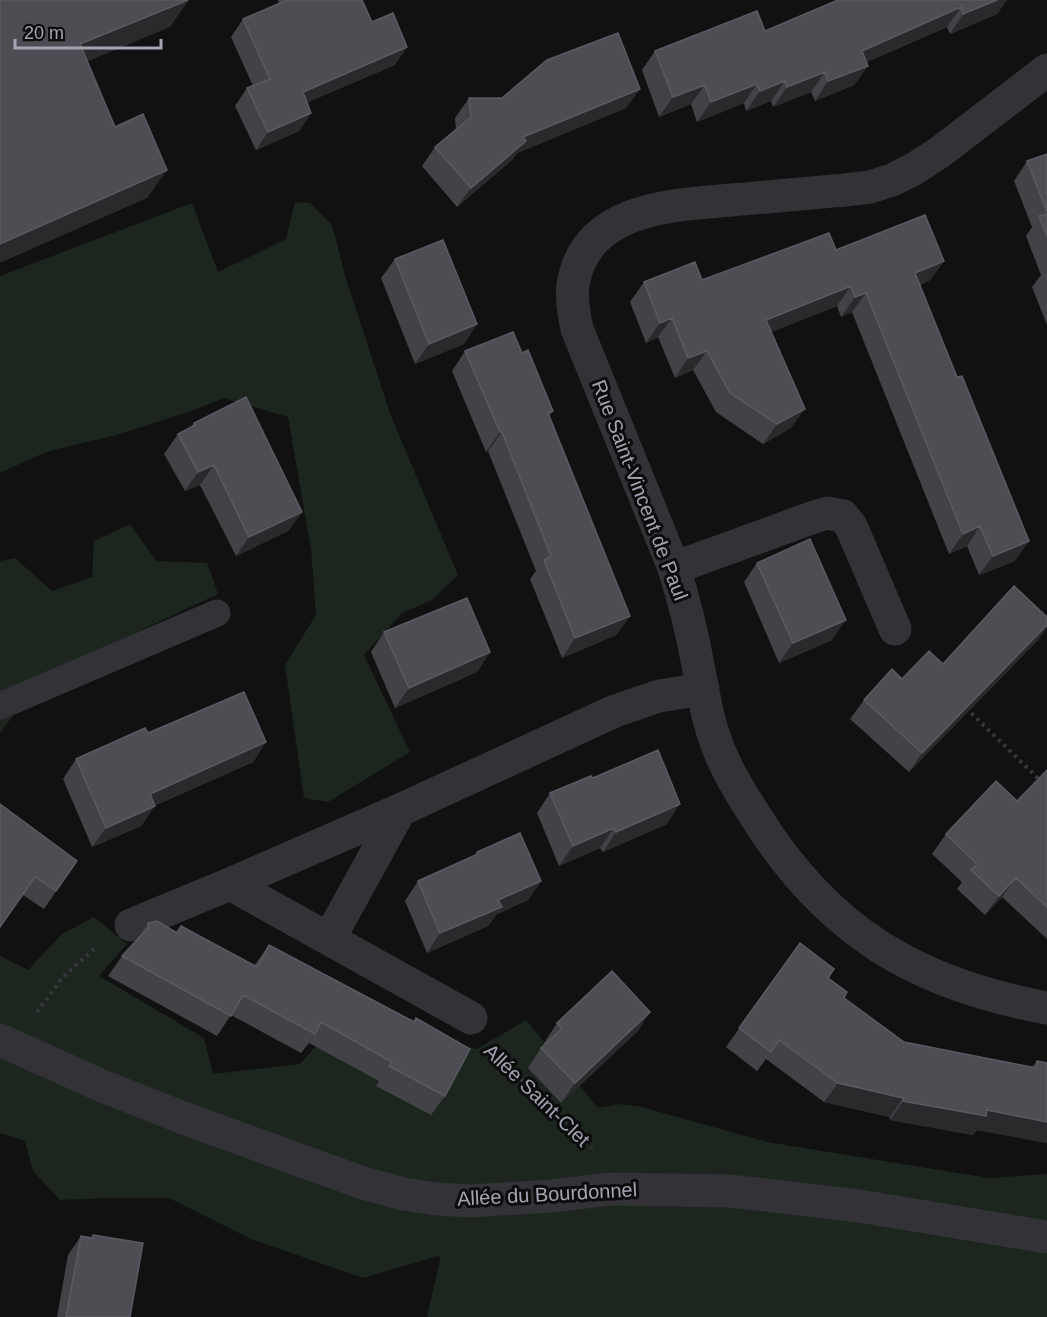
<svg xmlns="http://www.w3.org/2000/svg" width="1047" height="1317" viewBox="0 0 1047 1317" font-family="Helvetica,sans-serif">
	<style>
		.green { fill: #1d251f }
		.lines { fill: none; stroke-linecap: round; stroke-linejoin: round }
		.path { stroke: #38393e; stroke-width: 4; stroke-dasharray: 3 4.5; stroke-linecap: butt }
		.lane { stroke: #323237; stroke-width: 27 }
		.street { stroke: #323237; stroke-width: 33 }
		.wall { fill: #424247 }
		.shaded-wall { fill: #2a2a2d }
		.building { fill: #4d4d53; stroke: #5a5b62; stroke-width: 1.5 }
		.labels { text-anchor: middle; stroke-width: 6; stroke-linejoin: round; paint-order: stroke }
		.street-label { font-size: 20px; fill: #a3a5b2; stroke: #0c0c0d }
	</style>
	<rect width="100%" height="100%" fill="#111112"/>
	<path class="green" d="M295 202 310 203 332 225 346 279 391 416 458 575 432 600 402 613 364 655 410 752 328 802 304 798 285 665 316 615 311 549 288 417 224 398 191 411 120 434 46 452 0 473V276L192 203 218 272 286 239Z
		M130 524 156 561 207 563 218 594 42 677 0 733V561L15 558 52 591 92 577 94 541Z
		M94 917 127 944 99 976 204 1038 213 1074 300 1064 338 1021 477 1049 526 1020 598 1108 619 1104 642 1107 767 1142 989 1178 1047 1174V1317H427L441 1255 363 1278 251 1239 169 1198H109L60 1200 33 1171 25 1141 0 1133V956L28 970 62 934Z"/>
	<g class="lines">
		<path class="path" d="M966 708 1047 787
			M37 1012 62 978 96 947
			M494 1053 592 1148"/>
		<path class="lane" d="M0 706 217 613"/>
		<path class="street" d="M1047 70 940 152 914 169 892 180 870 187 845 190C808 193 770 197 732 200 671 205 586 208 573 284 571 299 574 315 577 329L674 568C684 600 692 632 698 665 703 689 706 714 714 736 723 765 740 792 756 817 827 931 916 984 1047 1008
			M674 568 814 517 828 513 843 516 851 526 895 629
			M131 925 230 884
			M329 939 400 810
			M471 1018 230 884 400 810 615 711 659 696 703 689
			M0 1040 100 1085 186 1119 363 1183 404 1194 436 1199 470 1201 552 1196 610 1189 730 1191 859 1206 1047 1237"/>
	</g>
	<path class="wall" d="M278 0H362L372 22 395 65 307 102 311 113 299 131 256 150 235 106 247 88 253 86 231 37 243 19 279 3Z
		M838 0H1008L1006 1 997 14 950 34 947 27 867 62 868 66 854 85 815 101 811 92 773 107 771 101 746 111 744 103 697 122 691 104 659 117 642 70 655 51 765 31Z
		M640 89 626 108 517 153 512 160 457 207 422 166 435 147 456 129 455 118 469 98H502Z
		M1047 154V325L1032 287 1041 275 1026 236 1032 227 1014 181 1027 161Z
		M836 250 944 261 930 280 920 285 1015 561 979 575 967 546 949 554 852 312 841 317 837 306 771 332 791 428 763 444 716 412 693 370 675 378 658 337 646 343 630 302 644 282 702 280Z
		M395 259 477 324 464 344 415 364 381 278Z
		M465 351 522 353 553 411 549 416 630 616 616 635 562 658 530 579 536 571 488 451 486 452 452 371Z
		M194 423 302 512 288 531 236 556 200 485 185 491 164 454 178 434 190 428Z
		M757 563 832 640 779 663 744 582Z
		M1047 617V627L1038 640 909 772 850 719 864 700 902 679 943 664Z
		M384 632 490 652 477 672 395 708 371 652Z
		M266 742 253 762 154 806 141 826 92 847 63 779 76 759Z
		M1047 770V939L1002 897 985 915 957 889 962 882 932 854 946 834 1017 801Z
		M593 778 667 824 603 852 600 848 559 866 537 813 550 793Z
		M0 804 77 861 44 909 23 895Z
		M477 852 541 881 528 900 497 914 488 926 427 953 405 901 418 881 473 857Z
		M148 923 176 932 181 926 254 966 269 945 414 1021 416 1018 445 1096 431 1115 376 1086 379 1081 309 1043 301 1053 231 1015 217 1036 108 976 122 956 134 943Z
		M800 943 844 998 904 1042 1032 1067 1037 1061 1047 1063V1143L977 1130 973 1135 890 1120V1117L824 1102 766 1059 757 1071 726 1047Z
		M650 1012 637 1032 561 1103 528 1068 541 1048 545 1045 544 1043 557 1023Z
		M93 1235 130 1317H57L68 1255 81 1236 91 1238Z"/>
	<path class="shaded-wall" d="M188 0H189L170 27 60 73 80 44Z
		M997 0H1008L1006 1 997 14 950 34 963 14Z
		M961 7 947 27 848 70 862 51Z
		M407 47 395 65 290 110 303 92Z
		M868 66 854 85 815 101 828 81Z
		M825 72 811 92 773 107 787 87Z
		M785 81 771 101 746 111 760 91Z
		M757 84 744 103 697 122 711 102Z
		M705 85 691 104 659 117 673 97Z
		M640 89 626 108 517 153 512 160 457 207 471 188 523 137Z
		M311 113 299 131 256 150 268 132Z
		M167 170 147 198 0 263V244Z
		M944 261 930 280 901 292 915 273Z
		M851 286 837 306 752 340 766 320Z
		M866 293 852 312 841 317 855 297Z
		M672 318 658 337 646 343 660 323Z
		M477 324 464 344 415 364 429 344Z
		M707 351 693 370 675 378 688 358Z
		M805 409 791 428 763 444 777 424Z
		M500 432H502L488 451 486 452Z
		M214 465 200 485 185 491 198 472Z
		M302 512 288 531 236 556 249 537Z
		M980 526 967 546 949 554 963 534Z
		M1029 541 1015 561 979 575 993 556Z
		M630 616 616 635 562 658 575 638Z
		M846 620 832 640 779 663 793 643Z
		M1047 625V627L1038 640 909 772 922 753Z
		M490 652 477 672 395 708 409 688Z
		M266 742 253 762 136 814 150 794Z
		M680 804 667 824 603 852 616 832Z
		M155 806 141 826 92 847 106 828Z
		M614 828 600 848 559 866 573 846Z
		M1016 878 1002 897 985 915 999 896Z
		M541 881 528 900 497 914 488 926 427 953 440 933 498 900Z
		M650 1012 637 1032 561 1103 575 1083Z
		M838 1083 903 1098 890 1117 824 1102Z
		M903 1101 987 1110 1047 1122V1143L977 1130 973 1135 890 1120Z"/>
	<path class="building" d="M0 0H188L80 44 115 127 143 114 167 170 0 244Z
		M287 0H362L372 22 393 13 407 47 303 92 311 113 268 132 247 88 270 79 243 19Z
		M838 0H997L963 14 961 7 862 51 868 66 828 81 825 72 787 87 785 81 760 91 757 84 711 102 705 85 673 97 655 51 757 11 765 31Z
		M618 33 640 89 523 137 526 141 471 188 435 147 471 117 469 98H502L547 60Z
		M1047 154V212L1027 161Z
		M1047 214V236L1039 216Z
		M925 215 944 261 915 273 957 377 962 376 1029 541 993 556 980 526 963 534 866 293 855 297 851 286 766 320 805 409 777 424 730 393 707 351 688 358 672 318 660 323 644 282 695 262 702 280 829 233 836 250Z
		M443 240 477 324 429 344 395 259Z
		M513 332 522 353 528 350 553 411 548 413 630 616 575 638 544 560 551 556 502 432H500L465 351Z
		M246 397 302 512 249 537 214 465 198 472 178 434 195 425 194 423Z
		M810 539 846 620 793 643 757 563Z
		M1014 586 1047 617V625L922 753 864 700 892 669 902 679 929 651 943 664Z
		M467 598 490 652 409 688 384 632Z
		M244 692 266 742 150 794 155 806 106 828 76 759 145 728 148 733Z
		M658 750 680 804 616 832 614 828 573 846 550 793 591 776 593 778Z
		M1047 770V907L1016 878 999 896 971 870 977 864 946 834 996 781 1017 801Z
		M0 804 77 861 56 891 35 877 0 927Z
		M520 833 541 881 498 900 502 907 440 933 418 881 478 854 477 852Z
		M157 921 177 933 181 926 257 967 269 945 414 1022 416 1018 470 1049 445 1096 389 1066 392 1062 321 1022 315 1034 243 995 231 1016 122 956 149 927 148 923Z
		M800 943 834 969 828 978 847 992 844 998 904 1042 1036 1068 1037 1061 1047 1063V1122L987 1110 986 1116 903 1101V1098L838 1083 779 1040 771 1052 739 1028Z
		M612 971 650 1012 575 1083 541 1048 562 1029 557 1023Z
		M93 1235 143 1243 130 1317H66L81 1236 93 1238Z"/>
	<g class="labels">
		<g class="street-label">
			<text transform="translate(640 490) rotate(69)" y="7">Rue Saint-Vincent de Paul</text>
			<text transform="translate(537 1095) rotate(44)" y="7">Allée Saint-Clet</text>
			<text transform="translate(547 1194) rotate(-3)" y="7">Allée du Bourdonnel</text>
		</g>
	</g>
	<path d="M15 39v9h146v-9" fill="none" stroke="#a3a5b2" stroke-width="3"/>
	<text x="24" y="39" font-size="18" fill="#a3a5b2" stroke="#0c0c0d" stroke-width="4.5" paint-order="stroke">20 m</text>
</svg>
